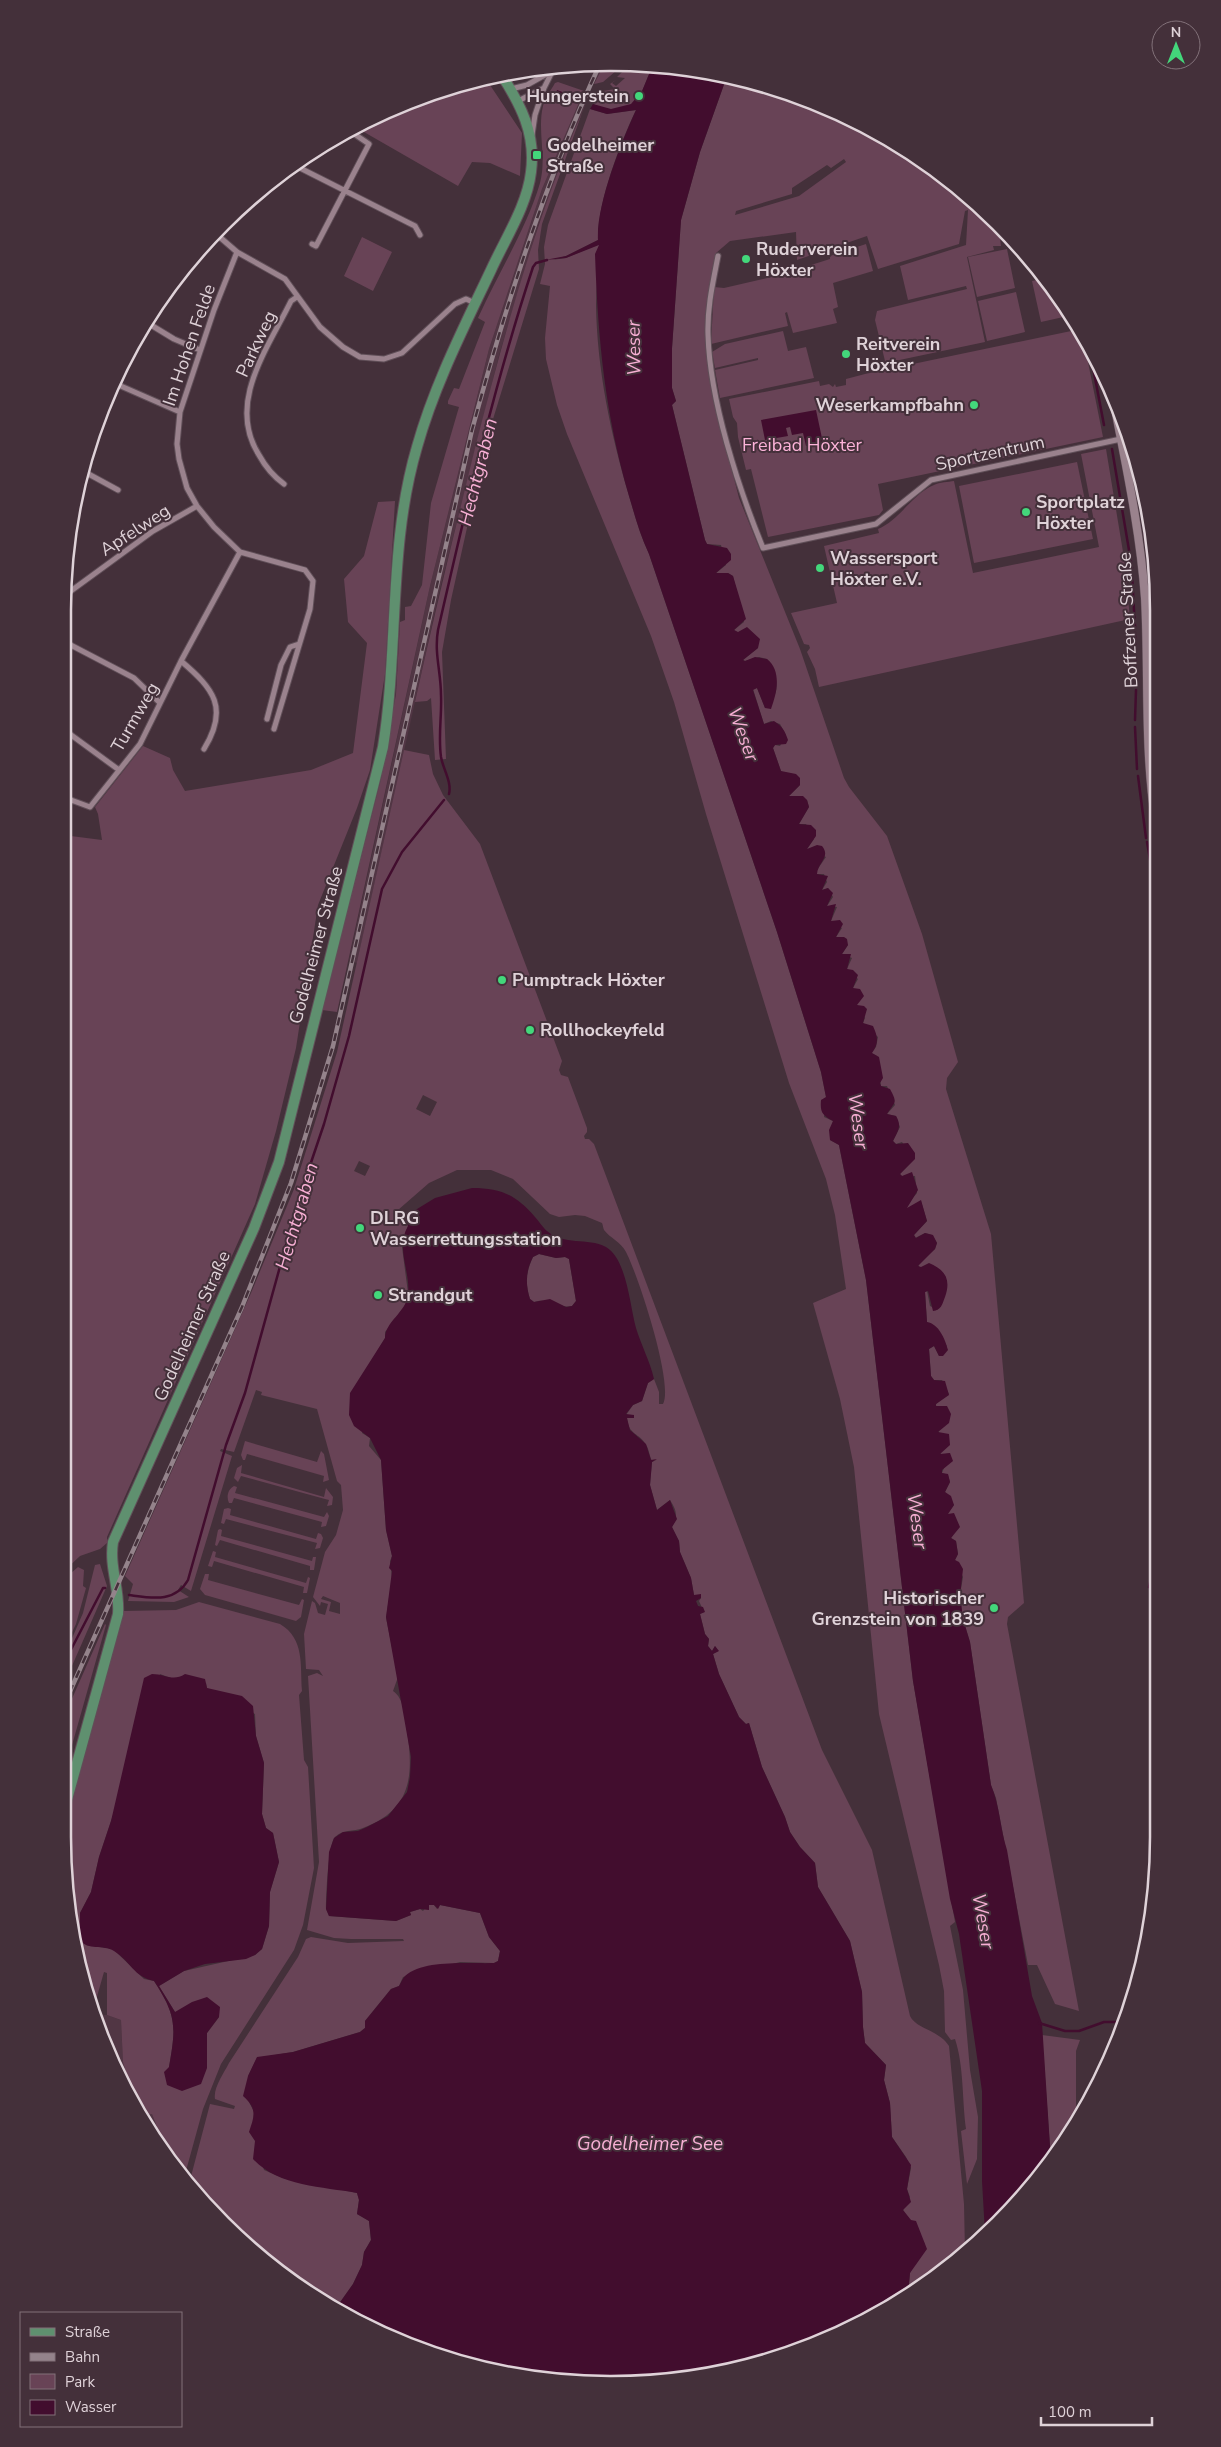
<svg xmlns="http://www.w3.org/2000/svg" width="1221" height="2447" viewBox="0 0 1221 2447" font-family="'Nunito Sans',sans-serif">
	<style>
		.built { fill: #513644 }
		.green { fill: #684356; fill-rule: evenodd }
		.water { fill: #420d2e; fill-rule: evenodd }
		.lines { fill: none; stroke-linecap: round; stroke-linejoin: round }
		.stream { stroke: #420d2e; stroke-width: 2.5 }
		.minor-casing { stroke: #604f58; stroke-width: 7 }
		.tertiary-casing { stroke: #604f58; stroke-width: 9 }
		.primary-casing { stroke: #604f58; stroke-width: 12 }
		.minor { stroke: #9a828d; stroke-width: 5 }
		.tertiary { stroke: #9a828d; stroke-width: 8 }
		.primary { stroke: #5f906f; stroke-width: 10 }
		.rail-casing { stroke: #94838b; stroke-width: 4.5 }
		.rail { stroke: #44303a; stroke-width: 2.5; stroke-dasharray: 8; stroke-linecap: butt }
		.poi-dot { fill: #43d77b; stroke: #44303a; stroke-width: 2 }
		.labels { text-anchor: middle; stroke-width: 4; stroke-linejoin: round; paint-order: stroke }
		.poi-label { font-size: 18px; font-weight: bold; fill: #dfd2d8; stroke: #44303a; text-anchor: start }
		.street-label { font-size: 18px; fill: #dfd2d8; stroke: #44303a }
		.park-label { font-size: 18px; fill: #fcb3d9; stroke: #44303a }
		.water-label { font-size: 19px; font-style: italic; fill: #f7afd4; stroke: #44303a }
		.rim { fill: none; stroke: #dfd2d8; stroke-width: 2.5 }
	</style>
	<rect width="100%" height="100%" fill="#44303a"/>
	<path class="built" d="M605 63 594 84 589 82 597 64Z
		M584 91 588 98 539 223 500 352 440 589 357 963 349 961 430 586 489 349 542 189Z
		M93 2015H107L121 2020 123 2062 135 2097V2109Z
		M138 2114H152L157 2127 153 2137Z"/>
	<path class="green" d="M605 63 624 64 603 82 594 84Z
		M630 64 652 67 640 96C635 98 636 101 632 104 620 113 604 109 593 104L603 91 615 89 610 84 617 79 612 83 616 86 625 78 617 77Z
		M727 76 820 104 944 176 999 230 1001 246H993L994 250 967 257 985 342 890 362 885 361 875 320 877 311 967 289 966 286 908 300 900 266 966 245 968 210 965 211 959 244 878 269 867 236 797 260 796 232 730 241 716 253 710 284 706 347 714 400 739 498 800 649 844 778 849 787 887 836 922 934 958 1062 947 1078 946 1089 991 1234 1024 1603 1008 1617 1007 1624 1079 2011 1055 2004 1037 1965H1028L996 1798 991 1785 970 1642 963 1619 960 1595 963 1577 955 1560 958 1554 956 1541 951 1538 953 1535 948 1513 954 1505 945 1492 950 1482 948 1475 942 1473 950 1453 941 1455 936 1404 949 1394 942 1380H934L931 1376 929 1349 934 1346 939 1356 947 1346 927 1322 925 1292 927 1291 930 1306 938 1310 918 1264 935 1249 937 1243 932 1235 925 1233 915 1238 914 1235 927 1221 921 1201 907 1209V1205L917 1193 915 1176H902L900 1174 914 1159 902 1142 896 1144 893 1141 900 1127 896 1116 887 1114 895 1105 887 1086H881L877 1056 871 1053 876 1047 878 1037 863 1023 865 1018 857 1005 853 988 858 979 847 969 852 958 842 954 848 945 836 937 842 928 831 921 837 907 827 906 833 897 828 888 822 890 827 882 824 874H817V870L826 857 807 849 814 839 806 824H799L809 807 807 800 789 796 800 785 781 771 773 748 775 745 780 746 786 735 780 724 771 721 764 724 753 689 757 688 765 708C783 692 777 678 767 659L759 657 745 661 743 660 758 648 734 630 744 622 733 576 728 573H716L726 565 721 545 707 544 705 540 672 405 676 401 672 388V348L681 220 700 152ZM844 159 846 162 799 196 735 215 736 211 792 194V188L827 165 831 168Z
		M486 79 522 133 520 176 490 163 472 162 458 186 357 128 401 104Z
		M558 82 584 91 542 189 489 349 430 586 337 1012 322 1010 381 779 396 694 400 622 405 620V607L411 606 422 585 431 503 459 407 448 404V401L454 388 459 389 485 322 478 318C498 273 526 230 540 183 547 157 537 131 543 106 545 98 551 90 555 83ZM557 91 576 97 574 103 556 96Z
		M590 109 607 114 636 110C620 143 597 204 598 240L566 256 552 260 566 258 599 244C599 264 596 285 596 305 597 370 611 435 629 496 635 516 640 535 649 554L777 932 821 1072 826 1097 824 1117 833 1121 830 1140 839 1145 866 1280 913 1681 955 1922 950 1926 963 1990 970 2070 978 2117 977 2159 967 2184 961 2131 966 2129C962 2100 964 2066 955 2039L951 2040 945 2032 944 1991 939 1965 879 1714 854 1467 840 1399 813 1303 846 1289 835 1215 826 1179 789 1083 706 814 674 702 651 636 567 434 557 405 546 359 545 338 550 286 540 284 545 264 544 247 548 225Z
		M582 113 542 224 538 250 539 269 486 442 451 600 442 652 446 759 435 760 431 698 427 701 415 702C434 615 455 530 476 444 505 332 535 220 582 113Z
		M362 237 392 252 373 291 344 276Z
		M866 244 873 271 833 283 838 307 833 309 837 323 793 333 787 312 785 313 788 326 711 344 714 287 724 288 776 276 830 259V256Z
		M1007 249 1015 288 977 297 968 257Z
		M1046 278 1068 316 1041 322 1032 281Z
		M1016 292 1025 332 987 341 978 301Z
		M1076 330 1085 347 1103 437 878 484 883 510 879 515 768 537 751 469 746 470 738 437 737 423 733 417 729 399 819 381 820 386 829 384 833 387 835 384 836 387 846 385V379L865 374Z
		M783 331 788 351 806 347 814 378 720 398 715 370 758 360V358L715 368 712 352 725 344Z
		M1106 449 1126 570H1123V576H1126L1130 619 819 687 815 669 807 652 810 648 809 645 804 644 791 613 837 603 824 546 879 533 878 529C900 520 912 494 934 485 940 482 948 482 954 481L973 573 1099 547 1081 454Z
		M1077 462 1093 539 974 563 959 486Z
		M395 501 385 674 370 770 357 808 318 905 296 1048 276 1131 255 1204 107 1537V1543L100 1549 80 1556 63 1572V835L102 840 98 814 95 807 143 746 170 758 173 770 185 791 311 770 353 753 367 643 348 622 344 579 364 556 378 502Z
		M404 750 429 755 433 774 443 795 480 844 562 1061 559 1070 561 1075 568 1077 587 1128V1132L584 1136 585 1139H589L594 1144 822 1750 872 1850 910 2016C916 2029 939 2030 949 2046L964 2204 965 2252 944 2271 908 2294 910 2273 925 2244 903 2210 910 2197 907 2189 911 2168 906 2157 892 2137 890 2103 884 2080 886 2065 865 2043 863 2027 862 1992 850 1941 818 1887 815 1863 800 1847 790 1832 785 1817 762 1767 749 1723 746 1724 739 1717 719 1674 713 1654 718 1651 715 1646 712 1651 708 1646 709 1639 705 1634 700 1614 704 1612 699 1601 701 1598 694 1595 691 1578 680 1552 679 1541 672 1527C678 1516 677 1511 670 1500L657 1510 650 1485 652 1462 656 1460 652 1461C649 1455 649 1449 646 1445 640 1433 628 1435 627 1418H633L634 1415H626L633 1405 642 1401 648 1383 654 1379 659 1392V1404H663C674 1384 638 1275 626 1252 621 1242 610 1238 604 1230 603 1228 603 1225 602 1223L585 1216 575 1215 559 1217 550 1214 513 1179 491 1170H457L429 1183 398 1210 408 1226 402 1247 408 1293 405 1307 385 1332V1338L369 1365 362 1433 370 1438 369 1446 381 1460 386 1530 392 1556 390 1561 392 1578 386 1618 398 1677 393 1691C404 1698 405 1717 407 1731 414 1777 411 1810 363 1828 353 1832 343 1829 335 1837 328 1844 326 1897 326 1909L329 1916 396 1921 411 1915 410 1912 420 1909 423 1911 428 1905H434L437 1909 440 1905 480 1913 489 1937 500 1951 498 1961 494 1963 460 1962 403 1977 399 1986 391 1989 365 2021V2028L360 2032 293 2052 257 2058 248 2076 249 2102 254 2112 253 2128 264 2170 283 2178 357 2193 359 2200 357 2214 369 2221 371 2240 364 2252 362 2265 353 2284 336 2308 306 2292 249 2248 189 2184 210 2104 234 2109 235 2106 215 2099C213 2088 224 2073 229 2063L298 1957 306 1939 311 1937 348 1943 404 1941 403 1939H351L334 1938 307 1930 319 1862 308 1676 317 1673 323 1676 319 1670 306 1669 304 1634 312 1601 315 1603 318 1613 325 1615 328 1604 321 1602 320 1606 313 1597 325 1552 336 1535 343 1510 341 1485 337 1481 317 1409 261 1395 262 1392 256 1390 234 1452 221 1449 220 1451 232 1456 191 1591 181 1585 178 1590 189 1597 174 1602 128 1601 133 1584 125 1576 251 1293 294 1189 337 1052ZM423 1095 437 1102 430 1116 416 1109ZM359 1161 370 1166 365 1176 354 1171ZM323 1596 340 1603V1614L329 1611 331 1602 321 1599Z
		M539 1254 556 1258 565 1257 569 1259 576 1301 572 1306C559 1309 550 1297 534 1302L530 1299C525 1283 526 1272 533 1257Z
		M245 1441 317 1462 321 1451 324 1454 329 1480 323 1482 324 1476 247 1454 245 1460H243L241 1455Z
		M242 1465 241 1473 324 1497 326 1488 333 1497 332 1505 327 1506 329 1500 325 1499 241 1476 238 1482 234 1478 237 1468Z
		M234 1486 237 1487 235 1493 324 1517 327 1512 329 1516 326 1526 321 1527 322 1522 234 1498 232 1503H229C226 1497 228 1489 234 1486Z
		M228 1508 231 1509 230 1515 316 1539 318 1533 321 1534 323 1538 320 1548 315 1549 317 1543 226 1519 224 1524 221 1523 224 1509Z
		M220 1529 222 1530 221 1536 312 1561 313 1557H316L314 1570H310V1566L220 1540 217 1546 215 1545 218 1530Z
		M213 1551 216 1552 215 1557 306 1583 308 1577 310 1578 307 1593H303L304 1587 214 1561 212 1567 208 1566Z
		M100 1564 107 1586 68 1675H63V1659L83 1613 95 1565Z
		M78 1567 84 1570 83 1586 86 1588 76 1624 63 1651V1580Z
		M205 1574H209L208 1580 299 1605 302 1599 304 1600 301 1617 296 1621 205 1595 200 1589Z
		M199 1602 280 1624C305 1639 300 1665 302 1691L299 1695 304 1760 308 1767 314 1868 303 1925 294 1950 221 2064 203 2109 184 2178 153 2137 157 2127 152 2114H138L123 2062 121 2020 107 2015V1973L104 1972 92 2014 73 1943 63 1830 124 1611 176 1610ZM160 1674 171 1678 206 1683 207 1688 255 1714 256 1736 264 1763 262 1814 266 1828 273 1833 279 1862 270 1892 269 1926 262 1949 255 1955 184 1971 159 1986 175 2012 219 2017 207 2033V2068L169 2067C176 2027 177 2016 154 1981L144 1979 113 1949 86 1945 80 1913 91 1892 99 1857Z
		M105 1624 106 1625 63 1777V1719Z
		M1042 2035 1080 2040 1076 2051V2122L1066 2141 1051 2161Z"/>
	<path class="water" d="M652 67 727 76 700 152 681 220 672 348V388L676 401 672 405 705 540 707 544 727 548 731 554V560L716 573H728L733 576 746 619 734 630 738 632 747 627 760 639 758 648 743 660 745 661 755 657 767 659C782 671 777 693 771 709L765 708 757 688 753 690 764 724 774 721C782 726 785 731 788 740L786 744 775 745 773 748 781 771 796 774 800 778V785L789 796H803L807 800 809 807 799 824 811 825 816 830V836L807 849 817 845 822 846C831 857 818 862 817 874L828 876 822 890 828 888 833 893 827 906 836 904 831 921 840 920 843 924 836 937H844L847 939 848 945 842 954H851L847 969 853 970 858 975 853 988 860 989 864 996 857 1005 864 1006 867 1009 863 1023 873 1026C878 1037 879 1043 872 1053L879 1057 883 1078 880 1083 881 1086 890 1089C898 1104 895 1101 887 1114L896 1116C902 1126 898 1131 893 1141L896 1144 908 1143 915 1153V1159L900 1174 902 1176 912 1172 918 1190 907 1208 921 1200 927 1221 914 1235 916 1238 925 1233 933 1235 937 1243 935 1249 918 1266 921 1267 929 1263C946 1270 951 1280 945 1297 942 1305 941 1310 933 1311L928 1291 925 1292 927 1322C939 1324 945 1339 948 1350L943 1356H939L934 1346 929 1349 931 1376 934 1380 945 1381 949 1395 936 1404V1406H947L951 1414 949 1423 938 1432 949 1434 950 1445 940 1454 950 1453 953 1461 942 1470V1473L948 1474 950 1482 945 1492 951 1496 954 1505 948 1514 954 1513 960 1527 951 1538 956 1541 958 1554 955 1560 959 1562 963 1569 960 1596 963 1619 970 1642 991 1785C1000 1806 1000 1829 1007 1850L1032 1996 1042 2023 1051 2161 1022 2198 985 2233 982 2181V2091L959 1934 950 1899 913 1681 866 1280 839 1145 830 1140 829 1130 833 1121C822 1115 820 1112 821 1100L826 1097 821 1072 777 932 649 554C640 535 635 516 629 496 605 414 598 340 595 254L599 245 566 258 545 260 566 256 598 240C596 205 621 143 636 110L607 114 590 109 593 104 611 109 631 104 636 98 640 96Z
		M557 90 576 97 574 103 555 96Z
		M816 410 823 443 806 446 803 433 792 435 790 427 786 428 788 436 765 440 761 420Z
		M472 1188C501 1188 516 1195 535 1217 539 1221 543 1228 547 1231 564 1246 587 1237 606 1247 627 1259 630 1307 636 1328 641 1345 650 1361 654 1379L648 1383 642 1401 633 1405 626 1414 634 1415V1418H627L630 1430 646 1444 651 1460 657 1459 652 1462 650 1485 657 1510 670 1500 677 1519 672 1527 679 1541 680 1552 691 1578 694 1595 701 1594V1598L696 1601 698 1606 703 1607 705 1612 700 1614 705 1634 709 1639 708 1646 712 1651 715 1646 719 1651 713 1654 719 1674 739 1717 746 1724 749 1723 762 1767 785 1817 790 1832 800 1847 815 1863 818 1887 850 1941 862 1992 863 2027 865 2043 886 2065 884 2080 890 2103 892 2137 911 2165 907 2189 911 2202 903 2210 911 2220 916 2221 927 2249 910 2273 908 2294 853 2328 753 2366 682 2380 575 2383 503 2374 401 2343 336 2308 353 2284 362 2265 364 2252 371 2240 369 2221 357 2214 359 2200 357 2193C323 2187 277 2186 253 2159L255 2141 249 2132C254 2117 258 2109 243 2096L248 2076 257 2057 293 2052 360 2032 365 2028V2021L391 1989 399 1986C401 1983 402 1979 405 1976 424 1959 470 1964 494 1963L498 1961 500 1951 489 1937 480 1913 440 1905 438 1909 434 1905H429V1910L420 1909 410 1912 411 1915 396 1921 329 1916 326 1909 329 1852 334 1838 343 1832 358 1831 367 1827 388 1816 407 1792 410 1777 411 1757 386 1617 392 1571 389 1568 392 1556 386 1530 381 1460 370 1438 354 1426 349 1415 350 1393 385 1338C385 1322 406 1312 408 1295 411 1272 395 1248 408 1226L404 1217 435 1198ZM539 1254 556 1258 565 1257 569 1259 576 1301 572 1306 566 1307 550 1299 534 1302 530 1299C525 1283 526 1271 533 1257Z
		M152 1674C165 1674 173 1682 185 1674L205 1679 207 1688 242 1696 253 1706 256 1736 264 1763 262 1814 266 1828 273 1833 279 1862 270 1892 269 1926 262 1949 255 1955 246 1959 205 1964 184 1971 159 1986 175 2012 192 2002 207 1997 220 2007 219 2017 207 2033V2068L201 2084 182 2091 167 2085 164 2072 169 2067C176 2027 177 2016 154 1981 134 1977 130 1961 114 1951 103 1944 88 1951 80 1940V1913L91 1892 99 1857 111 1821 144 1678Z"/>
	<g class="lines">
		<path class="stream" d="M1091 357 1104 425
			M1112 449 1132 568
			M1133 462 1140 499
			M1141 506 1150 573 1153 619
			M1132 576 1135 627
			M1153 624 1154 645
			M1135 633 1136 683
			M1154 651V695
			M1154 708V710
			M1135 720 1136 690
			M1135 727 1137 769
			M1138 776 1146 838
			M449 794C452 782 443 769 441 757 438 736 442 715 441 695 441 672 434 653 438 630 466 508 494 385 533 267L536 263 547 260
			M1147 842 1151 865
			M1153 873 1155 885
			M1149 1587 1157 1552
			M129 1595C152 1598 175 1603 188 1580L226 1445 245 1393 299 1198 324 1124 349 1036 382 889 402 852 444 800
			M63 1665 103 1588H105
			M1039 2023 1065 2031H1079L1104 2022H1124"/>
		<defs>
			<path id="minor" d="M511 89 527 85 552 71
				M518 101 544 88 554 68
				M532 135 535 115 544 88
				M294 165 407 222 415 226 420 235
				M215 233 237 252 285 279 320 327 343 347 360 357 384 359 402 353 455 304 466 299 475 303
				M312 244 316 246 369 144 350 131
				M237 252 214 310 180 412 177 444 179 459 187 488 197 506 214 527 240 552 305 570 313 581 310 609 274 729
				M718 256C713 282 707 308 708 335 710 401 738 487 763 548L876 524 931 480 1121 439
				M146 322 174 339 200 350
				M114 383 180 412
				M83 471 118 490
				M284 484C273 476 265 466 259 455 226 403 268 348 291 301L297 297
				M64 596 153 531 197 506
				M63 641 134 678 160 703
				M181 661C214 689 229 708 204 749
				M267 719 281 665 290 647 299 644
				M63 729 119 770
				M63 797 90 807 140 744 181 661 240 552"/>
			<path id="tertiary" d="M1112 393C1125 461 1140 529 1145 598 1149 672 1144 745 1155 818
				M1158 1617 1155 1652 1158 1711"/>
			<path id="primary" d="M63 1814 118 1614C120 1589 109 1567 113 1542L254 1228 279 1162 383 747C399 647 388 545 417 447 434 386 464 327 491 270 505 239 527 206 531 172 536 134 521 105 501 74"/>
		</defs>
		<use href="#minor" class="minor-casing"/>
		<use href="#tertiary" class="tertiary-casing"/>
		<use href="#primary" class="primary-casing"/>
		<use href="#minor" class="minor"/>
		<use href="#tertiary" class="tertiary"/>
		<use href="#primary" class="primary"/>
		<defs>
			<path id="rail" d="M63 1707 242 1307 291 1183 333 1046 472 430C506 304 545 182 600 64"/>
		</defs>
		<use href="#rail" class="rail-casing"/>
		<use href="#rail" class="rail"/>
	</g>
	<g class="poi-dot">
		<circle cx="639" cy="96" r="5"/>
		<rect x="532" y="150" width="10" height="10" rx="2.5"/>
		<circle cx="746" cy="259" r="5"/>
		<circle cx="846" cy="354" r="5"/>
		<circle cx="974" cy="405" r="5"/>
		<circle cx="1026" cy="512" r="5"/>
		<circle cx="820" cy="568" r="5"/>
		<circle cx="502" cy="980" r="5"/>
		<circle cx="530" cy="1030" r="5"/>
		<circle cx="360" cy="1228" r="5"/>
		<circle cx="378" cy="1295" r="5"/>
		<circle cx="994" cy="1608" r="5"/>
	</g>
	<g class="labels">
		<g class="poi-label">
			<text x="629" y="102" text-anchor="end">Hungerstein</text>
			<text x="547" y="151">Godelheimer<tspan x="547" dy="21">Straße</tspan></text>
			<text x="756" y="255">Ruderverein<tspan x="756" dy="21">Höxter</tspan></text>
			<text x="856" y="350">Reitverein<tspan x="856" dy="21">Höxter</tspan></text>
			<text x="964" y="411" text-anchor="end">Weserkampfbahn</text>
			<text x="1036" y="508">Sportplatz<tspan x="1036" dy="21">Höxter</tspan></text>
			<text x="830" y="564">Wassersport<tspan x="830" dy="21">Höxter e.V.</tspan></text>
			<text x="512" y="986">Pumptrack Höxter</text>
			<text x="540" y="1036">Rollhockeyfeld</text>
			<text x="370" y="1224">DLRG<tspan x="370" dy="21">Wasserrettungsstation</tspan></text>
			<text x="388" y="1301">Strandgut</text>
			<text x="984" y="1604" text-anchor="end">Historischer<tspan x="984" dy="21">Grenzstein von 1839</tspan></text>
		</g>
		<g class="street-label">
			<text transform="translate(256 344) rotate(-65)" y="6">Parkweg</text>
			<text transform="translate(189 345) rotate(-71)" y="6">Im Hohen Felde</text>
			<text transform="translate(990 453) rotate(-12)" y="6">Sportzentrum</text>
			<text transform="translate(135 530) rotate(-33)" y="6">Apfelweg</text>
			<text transform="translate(1128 620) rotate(-93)" y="6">Boffzener Straße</text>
			<text transform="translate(135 717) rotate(-60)" y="6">Turmweg</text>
			<text transform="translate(316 945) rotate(-75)" y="6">Godelheimer Straße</text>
			<text transform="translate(192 1326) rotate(-66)" y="6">Godelheimer Straße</text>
		</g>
		<g class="park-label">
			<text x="802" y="451">Freibad Höxter</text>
		</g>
		<g class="water-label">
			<text transform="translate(633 348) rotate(-91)" y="7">Weser</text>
			<text transform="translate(477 472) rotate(-76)" y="7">Hechtgraben</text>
			<text transform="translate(744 734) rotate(70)" y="7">Weser</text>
			<text transform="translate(859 1121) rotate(82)" y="7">Weser</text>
			<text transform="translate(296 1216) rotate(-74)" y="7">Hechtgraben</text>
			<text transform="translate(918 1521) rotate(82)" y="7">Weser</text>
			<text transform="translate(984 1921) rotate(80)" y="7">Weser</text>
			<text x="650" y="2150">Godelheimer See</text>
		</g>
	</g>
	<path d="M0 0H1221V2447H0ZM610 71H611A539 539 0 0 1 1150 610V1837A539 539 0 0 1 611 2376H610A539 539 0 0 1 71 1837V610A539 539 0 0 1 610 71Z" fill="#44303a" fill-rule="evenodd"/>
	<path class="rim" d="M610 71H611A539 539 0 0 1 1150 610V1837A539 539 0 0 1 611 2376H610A539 539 0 0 1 71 1837V610A539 539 0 0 1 610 71Z"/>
	<rect x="20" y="2312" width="162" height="115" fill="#44303a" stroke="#827179"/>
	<rect x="30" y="2328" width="25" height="8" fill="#5f906f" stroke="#827179"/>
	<text x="65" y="2337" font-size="15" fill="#dfd2d8">Straße</text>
	<rect x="30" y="2353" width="25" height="8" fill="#94838b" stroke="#827179"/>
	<text x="65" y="2362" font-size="15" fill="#dfd2d8">Bahn</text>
	<rect x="30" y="2374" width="25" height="15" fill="#684356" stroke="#827179"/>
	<text x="65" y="2387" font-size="15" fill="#dfd2d8">Park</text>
	<rect x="30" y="2400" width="25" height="15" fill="#420d2e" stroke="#827179"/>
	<text x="65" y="2412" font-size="15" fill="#dfd2d8">Wasser</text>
	<g transform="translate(1176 45)"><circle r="24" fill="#44303a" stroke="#827179"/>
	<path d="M0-4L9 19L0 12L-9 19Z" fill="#43d77b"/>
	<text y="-8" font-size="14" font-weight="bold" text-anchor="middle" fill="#dfd2d8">N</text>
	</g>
	<path d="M1041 2417v8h111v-8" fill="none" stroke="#dfd2d8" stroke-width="2.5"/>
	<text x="1048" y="2417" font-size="15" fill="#dfd2d8" stroke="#44303a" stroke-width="4" paint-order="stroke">100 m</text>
</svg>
